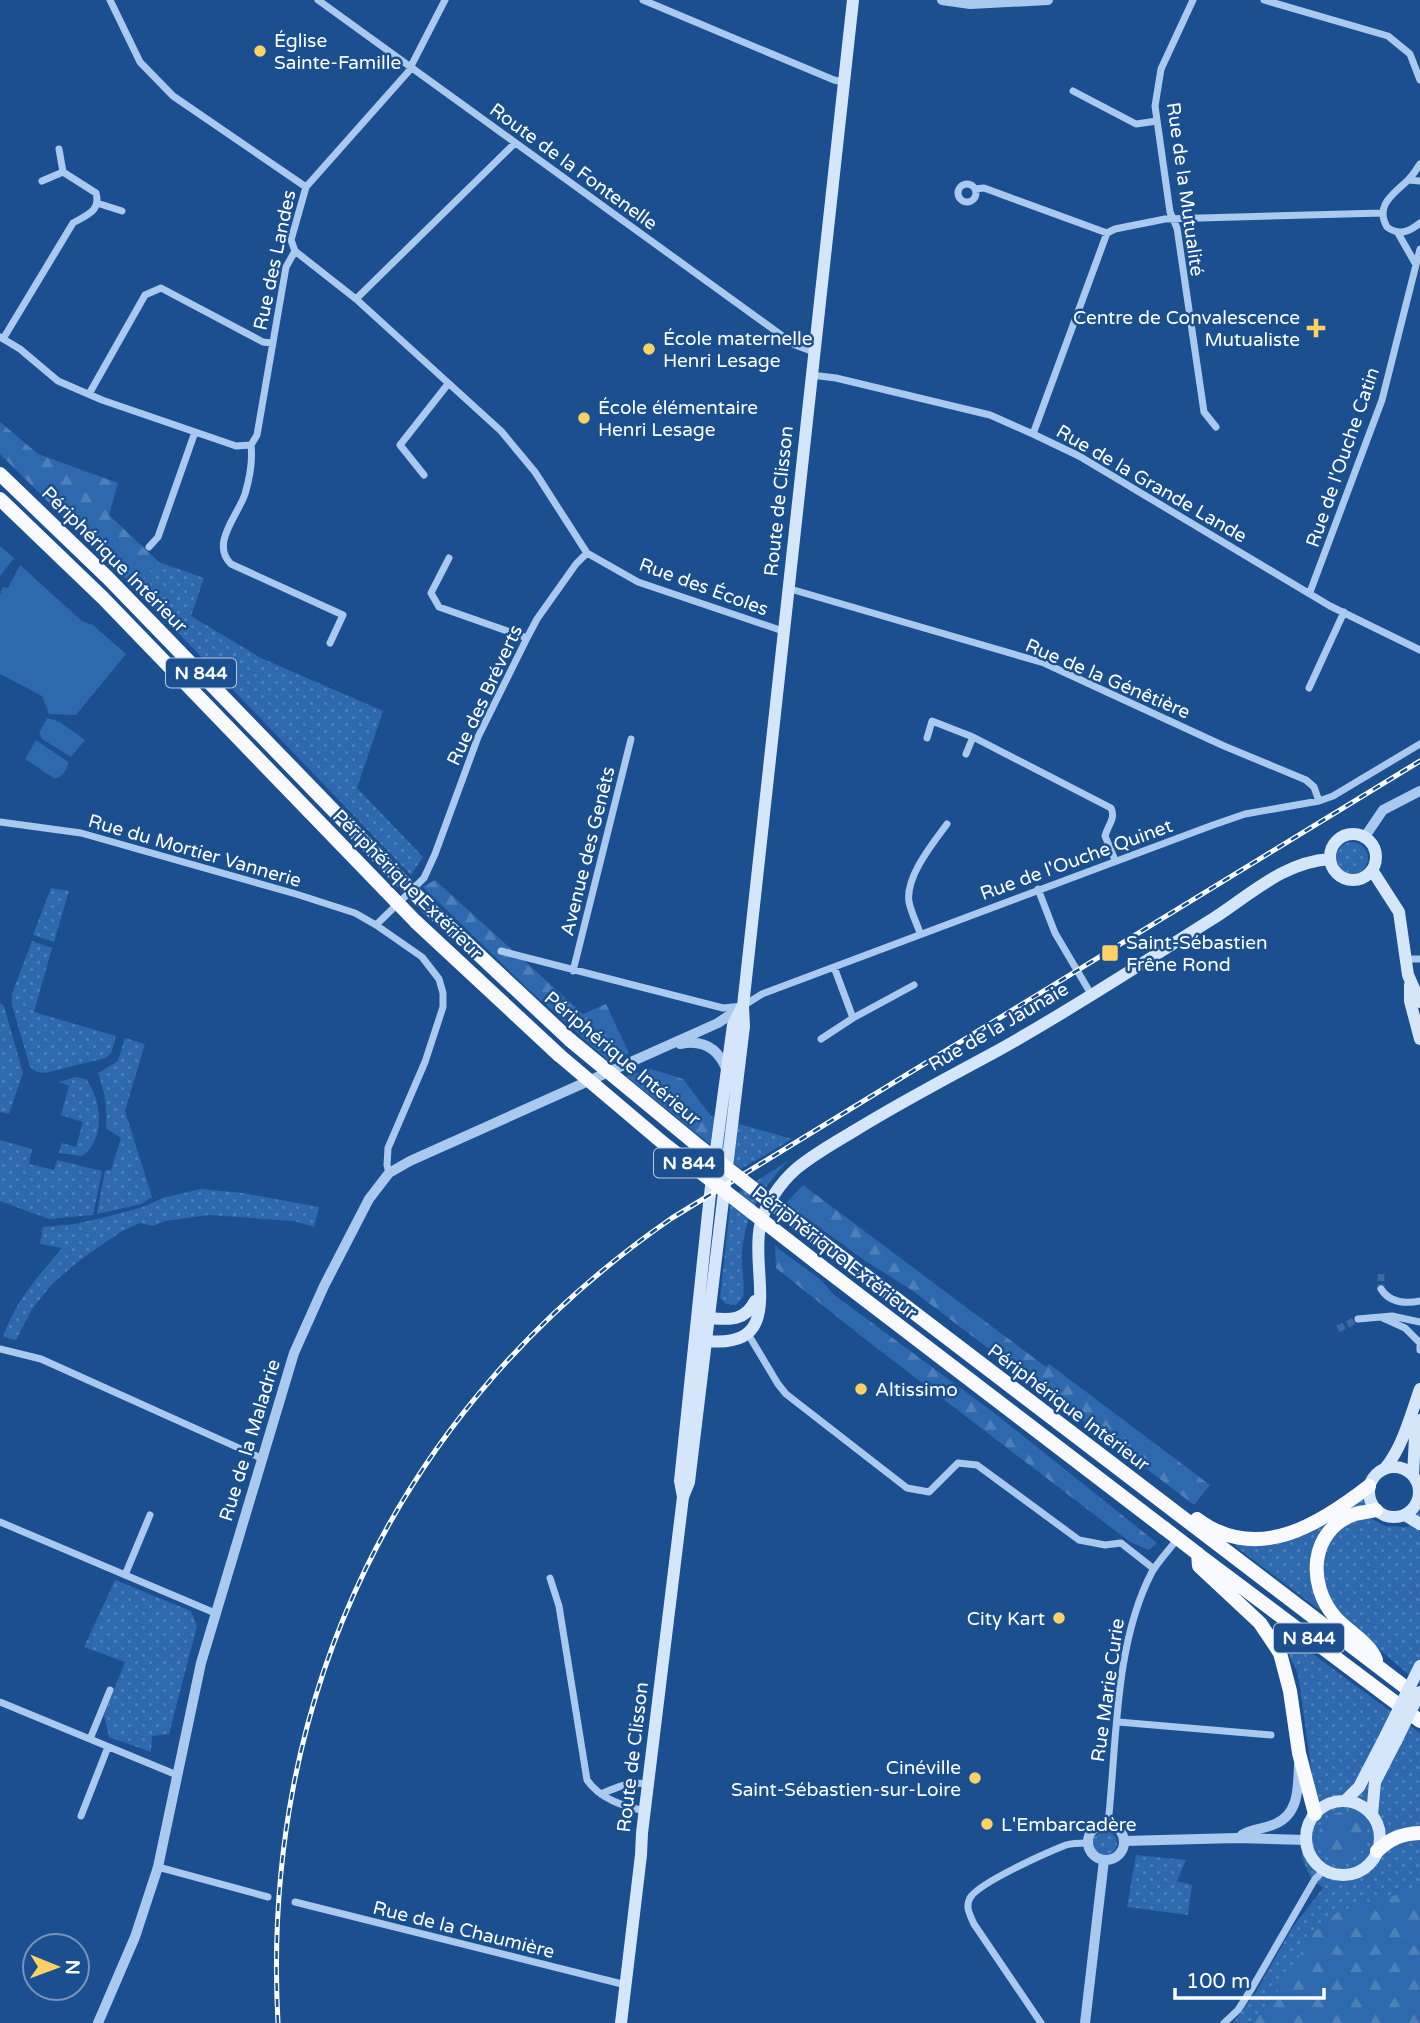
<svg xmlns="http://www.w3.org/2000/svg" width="1420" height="2023" viewBox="0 0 1420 2023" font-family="'Varela Round',sans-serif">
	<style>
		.grass { fill: url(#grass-dots) }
		.forest { fill: url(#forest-firs) }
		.pitch { fill: #2e69ad }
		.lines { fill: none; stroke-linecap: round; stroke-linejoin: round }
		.minor-tunnel { stroke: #3d69a0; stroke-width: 7; stroke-dasharray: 7 3.5; stroke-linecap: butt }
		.minor { stroke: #a9c9ee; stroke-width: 7 }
		.tertiary { stroke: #a9c9ee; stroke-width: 10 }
		.secondary { stroke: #d6e6fa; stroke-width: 12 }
		.trunk { stroke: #f8faff; stroke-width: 14 }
		.rail-casing { stroke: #fff; stroke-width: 5 }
		.rail { stroke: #1b4f8f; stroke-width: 2.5; stroke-dasharray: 8; stroke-linecap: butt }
		.secondary-bridge { stroke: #d6e6fa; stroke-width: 12 }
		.trunk-bridge { stroke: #f8faff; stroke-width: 14 }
		.poi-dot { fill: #ffd166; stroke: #1b4f8f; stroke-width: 2.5 }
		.labels { text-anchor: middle; stroke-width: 5; stroke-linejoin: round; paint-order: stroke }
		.shield { fill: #1b4f8f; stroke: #bbcadd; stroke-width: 2 }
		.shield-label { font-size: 18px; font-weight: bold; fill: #fff }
		.poi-label { font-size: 19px; fill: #fff; stroke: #1b4f8f; text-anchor: start }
		.street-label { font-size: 19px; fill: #fff; stroke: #1b4f8f }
	</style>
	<defs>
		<pattern id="grass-dots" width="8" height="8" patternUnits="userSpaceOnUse" patternTransform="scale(1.75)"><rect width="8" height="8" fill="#2e69ad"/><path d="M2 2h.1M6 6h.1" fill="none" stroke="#4d80b9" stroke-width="1.8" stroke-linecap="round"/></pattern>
		<pattern id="forest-firs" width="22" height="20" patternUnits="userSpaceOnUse" patternTransform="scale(1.75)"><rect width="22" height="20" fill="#2e69ad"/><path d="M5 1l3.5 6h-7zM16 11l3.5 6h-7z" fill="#4d80b9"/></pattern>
	</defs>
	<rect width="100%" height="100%" fill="#1b4f8f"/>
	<path class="grass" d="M159 562 204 578 191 616 261 658 383 711 357 788 423 857 411 875 134 587Z
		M1336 858a16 16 0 1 1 32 0a16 16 0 1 1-32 0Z
		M51 888 69 891 54 942 33 935Z
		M32 941 52 948 34 1012 116 1036 111 1053 106 1058 45 1073 37 1072 30 1067 12 1005V994Z
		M0 1003 4 1006 23 1073 9 1114 0 1112Z
		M125 1038 145 1044 125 1111 152 1197 141 1204 97 1214 105 1170H111L121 1138 106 1128C107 1107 105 1092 98 1073L118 1061Z
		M75 1077 86 1079C102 1100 106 1139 82 1156L59 1153 62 1143 76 1147 83 1122 61 1115 69 1086 59 1082Z
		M711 1116 792 1139 741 1169 712 1146Z
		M0 1140 32 1149 29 1164 54 1170 57 1160 102 1171 93 1215 49 1219 0 1201Z
		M788 1161C761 1189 742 1219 742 1259 742 1272 745 1284 743 1297L736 1305 726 1304 720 1298 731 1197Z
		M201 1189 243 1193 319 1207 314 1227 294 1221 209 1215 165 1221 153 1226 140 1223 122 1231 80 1260 52 1284 32 1309 16 1340 3 1337C16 1300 37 1278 62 1248L40 1244 43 1227 75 1224 110 1216 146 1206 162 1198Z
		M1361 1486 1370 1518 1385 1526 1408 1527 1420 1510V1684L1341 1617 1318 1609 1235 1546 1241 1536C1286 1539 1325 1510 1361 1486Z
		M115 1580 191 1611 197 1626 169 1734 152 1736 151 1752 109 1737 104 1715 125 1662 84 1647Z
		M1279 1629 1420 1733V1893L1412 1891 1279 1990 1252 2023H1233L1256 1992 1292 1928 1323 1888 1311 1878 1302 1858 1303 1822 1310 1808 1313 1781 1298 1674 1278 1632Z
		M1093 1843a12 12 0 1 1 24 0a12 12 0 1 1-24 0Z
		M1136 1855 1186 1860 1177 1881 1192 1885 1188 1915 1127 1907Z"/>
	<path class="forest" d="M0 422 38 454 118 483 109 515 159 562 134 587 0 454Z
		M435 880 583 1014 606 1004 629 1053 610 1062 527 988 423 887Z
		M651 1069 683 1079 711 1116 712 1146 626 1076Z
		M803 1185 1046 1367 1049 1364 1210 1485 1194 1505 913 1291 864 1260 786 1203Z
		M775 1246 821 1280 833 1294 993 1412 1157 1543 1149 1550 1130 1542 861 1336 776 1268Z
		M1319 1836a24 24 0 1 1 48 0a24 24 0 1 1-48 0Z
		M1412 1890 1420 1893V2023H1252L1279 1990 1313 1933 1338 1912Z"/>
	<path class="pitch" d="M0 546 14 558 0 576Z
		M20 565 82 621 93 625 126 654 76 715 49 714 42 696 0 674V595L3 587 8 588Z
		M47 718 60 722 85 740 71 757 42 739 39 733Z
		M36 740 68 762C68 770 62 777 55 779L25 759Z"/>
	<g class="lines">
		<path class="minor-tunnel" d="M1381 1274V1289
			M1338 1329 1358 1319"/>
		<path class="minor" d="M110 0 140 62 173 96 306 187
			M318 0 795 345 814 352
			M643 0 834 80 844 82
			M1193 0 1161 69 1155 106 1170 212 1177 228 1204 412 1216 427
			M1264 0 1388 36 1410 54 1420 80
			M1073 91 1136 124 1157 121
			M59 149 63 172
			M1420 164C1416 170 1412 177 1406 182 1392 195 1375 206 1387 227 1399 236 1409 232 1420 223
			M1409 180 1420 181
			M958 193a9 9 0 1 1 18 0a9 9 0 1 1-18 0Z
			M975 189 984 188 1107 233
			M97 203 122 211
			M1398 233 1415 263
			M295 251 356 299 501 431 535 472 587 553 638 582 783 631
			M356 299 515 143
			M0 337 20 349 58 381 102 400 236 446 251 445
			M3 339 73 223C87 215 101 211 96 193L63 172 42 181
			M811 375 836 378 990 415 1033 434 1079 456 1330 606 1420 650
			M89 394 145 295 161 288 263 342 272 343
			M1033 434 1107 233 1115 229 1165 219 1382 213
			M251 445 257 435 286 267 295 251 291 240 306 187 408 72 445 0
			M251 445C253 462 250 477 245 494 238 515 210 544 231 564L343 615 330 643
			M424 475 400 445 448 384
			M149 547 158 537 195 432
			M449 558 431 593 439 607 527 638
			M787 588 1044 663 1224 746 1306 780 1314 787 1319 801
			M1310 592 1382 400 1420 249
			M1309 688 1344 612
			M927 738 932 721 973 737
			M966 754 973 737 1111 808C1116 818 1108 825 1105 836L1115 860
			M0 822 81 833 296 894 355 913 376 925 422 957 439 979 443 993V1007L425 1062 388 1148 387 1165 389 1173
			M1038 889 1055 933 1091 994
			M376 925 424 878 435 854 478 737 527 638 537 619 576 564 587 553
			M920 933C917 924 911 912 909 902 905 877 933 843 947 824
			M501 951 723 1008 743 1006 762 994 1213 825 1245 814 1319 801 1333 796 1420 744
			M1406 959H1420
			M573 971 631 739
			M853 1018 914 985
			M821 1039 853 1018 834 967
			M1381 1289C1390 1303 1405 1304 1420 1301
			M1383 1318 1405 1328 1420 1343V1350
			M1358 1319 1392 1316 1420 1322
			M748 1334 778 1384 786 1394 907 1488 929 1492 958 1463 977 1465 1079 1540 1105 1545 1121 1543 1154 1569
			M0 1349 41 1359 261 1458
			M0 1522 215 1613
			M125 1575 150 1515
			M550 1578 559 1606 587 1780C600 1799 623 1806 645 1811
			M0 1702 177 1775
			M1118 1722 1271 1735
			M90 1739 110 1690
			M601 1794C617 1787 631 1781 648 1784
			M81 1816 108 1747
			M1108 1824C1117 1743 1114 1644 1152 1572 1159 1560 1170 1549 1178 1538
			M158 1867 268 1897
			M295 1902 626 1985
			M1041 2023 974 1924C970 1915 965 1907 970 1898 978 1883 1048 1852 1066 1845 1073 1843 1080 1843 1087 1843
			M1224 2023 1238 2010 1252 1988 1315 1879 1324 1870"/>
		<path class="tertiary" d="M942 0 970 4 1048 0
			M1364 838 1383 810 1420 791
			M680 1044C704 1039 719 1049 727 1071
			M1088 1842a18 18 0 1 1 36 0a18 18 0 1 1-36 0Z
			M1242 1835C1252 1829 1264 1829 1275 1824 1299 1814 1298 1788 1299 1765
			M1124 1841 1237 1838 1306 1840
			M98 2023 135 1937 158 1867 201 1663 294 1353 324 1286 369 1199 389 1173 410 1161 718 1023 740 1008
			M1085 2023 1104 1860"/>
		<path class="secondary" d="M1330 857a23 23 0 1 1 46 0a23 23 0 1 1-46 0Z
			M1372 870 1399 912 1408 975 1420 1002
			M1410 985V1001L1420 1039
			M710 1318C730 1320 745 1321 755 1301
			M708 1341C787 1349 750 1273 760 1226 764 1206 781 1182 796 1169 814 1154 834 1143 854 1131 901 1102 949 1077 997 1051 1071 1010 1142 963 1214 918 1251 894 1284 862 1330 859
			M1369 1492a25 25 0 1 1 50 0a25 25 0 1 1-50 0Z
			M1386 1467C1403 1446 1411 1414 1420 1389
			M1413 1475 1415 1437 1420 1420
			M683 1497 689 1482 744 1026 743 1006 853 0
			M1405 1515 1420 1524
			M1345 1801 1359 1787 1386 1735
			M1306 1838a37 37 0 1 1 74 0a37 37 0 1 1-74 0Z
			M1372 1815 1375 1782 1396 1741
			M621 2023 641 1855 642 1833 683 1497 680 1481 710 1194 733 1025 742 1007"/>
		<path class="trunk" d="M0 474 108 578 398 877
			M0 499 103 598 385 890
			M430 909 570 1040
			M416 922 559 1055
			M832 1250 1418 1697
			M821 1266 1164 1528
			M1197 1519C1257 1564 1319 1525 1369 1486
			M1198 1554 1199 1566 1260 1623 1280 1653 1290 1691 1299 1753 1315 1814
			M1199 1555 1420 1721
			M1376 1660C1370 1643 1347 1631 1335 1617 1307 1585 1309 1530 1355 1514 1362 1512 1369 1512 1376 1510
			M1377 1851C1391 1838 1401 1834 1420 1833"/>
		<defs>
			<path id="rail" d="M278 2023C260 1694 400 1406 672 1218L1420 761"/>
		</defs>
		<use href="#rail" class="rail-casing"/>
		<use href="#rail" class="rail"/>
		<path class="secondary-bridge" d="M1386 1735 1420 1666
			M1396 1741 1420 1692"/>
		<path class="trunk-bridge" d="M398 877 430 909
			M385 890 416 922
			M570 1040 696 1144 832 1250
			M559 1055 663 1143 821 1266
			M1164 1528 1198 1554"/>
	</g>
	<g class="poi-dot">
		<circle cx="260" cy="51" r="7"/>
		<path d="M1312.5 317.5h7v7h7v7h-7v7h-7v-7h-7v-7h7z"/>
		<circle cx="649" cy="349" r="7"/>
		<circle cx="584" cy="418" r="7"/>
		<rect x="1101" y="944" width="18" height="18" rx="3.5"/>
		<circle cx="861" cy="1389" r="7"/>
		<circle cx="1059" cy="1618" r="7"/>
		<circle cx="975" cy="1778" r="7"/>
		<circle cx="987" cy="1824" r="7"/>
	</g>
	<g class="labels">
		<g class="shield">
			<rect x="166" y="658.5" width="70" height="29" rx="5"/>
			<rect x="654" y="1148.5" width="70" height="29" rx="5"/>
			<rect x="1274" y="1623.5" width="70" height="29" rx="5"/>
		</g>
		<g class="shield-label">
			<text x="201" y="679">N 844</text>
			<text x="689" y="1169">N 844</text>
			<text x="1309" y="1644">N 844</text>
		</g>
		<g class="poi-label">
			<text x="274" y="47">Église<tspan x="274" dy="22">Sainte-Famille</tspan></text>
			<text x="1300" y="324" text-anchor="end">Centre de Convalescence<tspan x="1300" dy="22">Mutualiste</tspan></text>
			<text x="663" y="345">École maternelle<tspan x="663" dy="22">Henri Lesage</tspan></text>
			<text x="598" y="414">École élémentaire<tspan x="598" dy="22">Henri Lesage</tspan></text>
			<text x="1126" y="949">Saint-Sébastien<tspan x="1126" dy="22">Frêne Rond</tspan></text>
			<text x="875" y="1396">Altissimo</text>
			<text x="1045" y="1625" text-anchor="end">City Kart</text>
			<text x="961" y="1774" text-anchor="end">Cinéville<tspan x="961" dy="22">Saint-Sébastien-sur-Loire</tspan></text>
			<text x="1001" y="1831">L'Embarcadère</text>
		</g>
		<g class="street-label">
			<text transform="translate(574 166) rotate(36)" y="7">Route de la Fontenelle</text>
			<text transform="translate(1186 189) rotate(82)" y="7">Rue de la Mutualité</text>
			<text transform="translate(274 260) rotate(-78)" y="7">Rue des Landes</text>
			<text transform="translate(1342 457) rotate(-71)" y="7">Rue de l'Ouche Catin</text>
			<text transform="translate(1152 483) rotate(30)" y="7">Rue de la Grande Lande</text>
			<text transform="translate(778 501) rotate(-84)" y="7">Route de Clisson</text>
			<text transform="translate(115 559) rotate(45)" y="7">Périphérique Intérieur</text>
			<text transform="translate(704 586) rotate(20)" y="7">Rue des Écoles</text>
			<text transform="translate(1108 678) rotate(23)" y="7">Rue de la Génêtière</text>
			<text transform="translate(484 695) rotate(-65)" y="7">Rue des Bréverts</text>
			<text transform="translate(195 850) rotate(16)" y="7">Rue du Mortier Vannerie</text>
			<text transform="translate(587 851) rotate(-76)" y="7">Avenue des Genêts</text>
			<text transform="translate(1076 859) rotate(-20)" y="7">Rue de l'Ouche Quinet</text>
			<text transform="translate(408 884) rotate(45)" y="7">Périphérique Extérieur</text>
			<text transform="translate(998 1026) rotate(-30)" y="7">Rue de la Jaunaie</text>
			<text transform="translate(623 1058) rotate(40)" y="7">Périphérique Intérieur</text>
			<text transform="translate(835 1252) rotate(38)" y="7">Périphérique Extérieur</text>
			<text transform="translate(1069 1407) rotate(37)" y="7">Périphérique Intérieur</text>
			<text transform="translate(249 1440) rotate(-73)" y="7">Rue de la Maladrie</text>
			<text transform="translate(1107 1690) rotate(-82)" y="7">Rue Marie Curie</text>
			<text transform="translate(632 1757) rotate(-83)" y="7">Route de Clisson</text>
			<text transform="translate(464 1929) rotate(14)" y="7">Rue de la Chaumière</text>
		</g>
	</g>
	<g transform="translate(56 1967) rotate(91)"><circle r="33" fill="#1b4f8f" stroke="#7695bc" stroke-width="2"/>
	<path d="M0-5L12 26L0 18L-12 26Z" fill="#ffd166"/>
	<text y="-10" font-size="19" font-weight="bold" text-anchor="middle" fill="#ffffff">N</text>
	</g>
	<path d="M1175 1988v10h149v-10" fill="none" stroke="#ffffff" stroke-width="3.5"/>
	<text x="1186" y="1988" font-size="21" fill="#ffffff" stroke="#1b4f8f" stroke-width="5" paint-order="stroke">100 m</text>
</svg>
